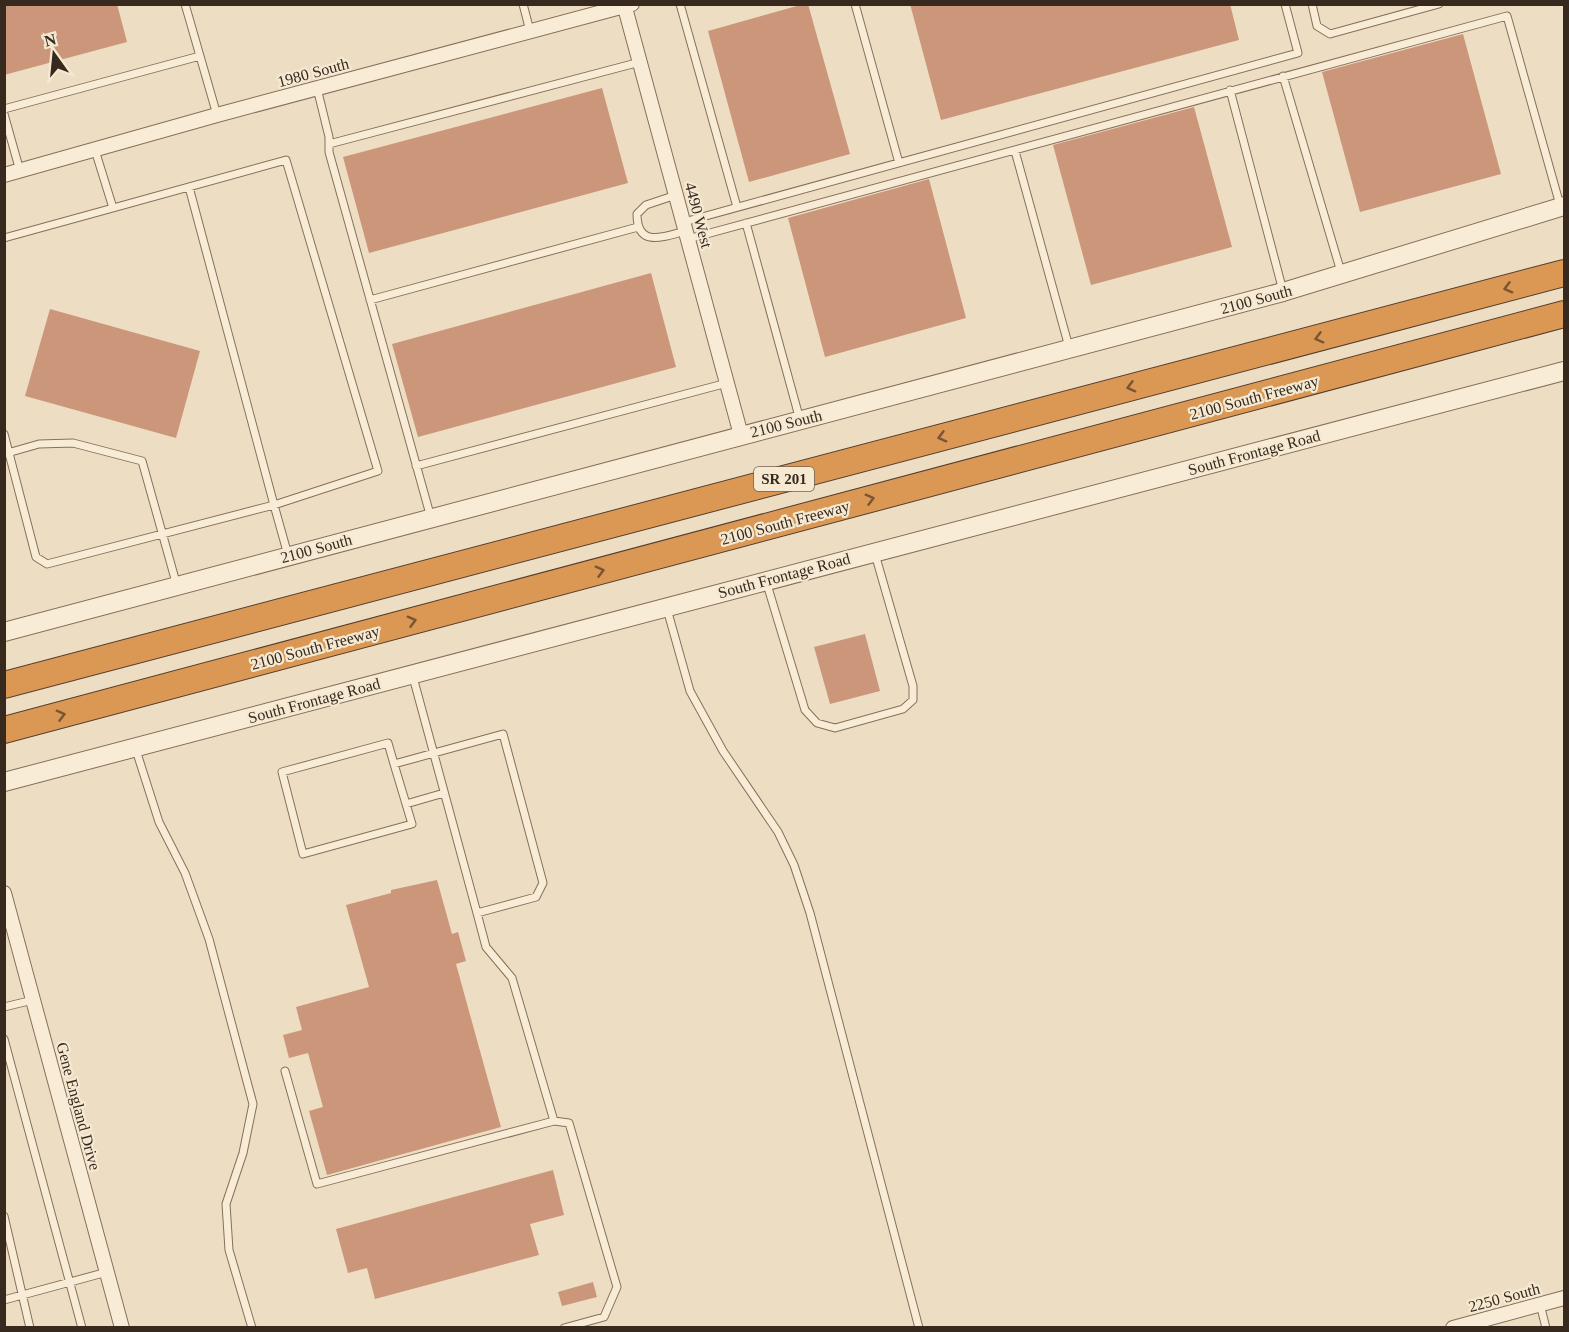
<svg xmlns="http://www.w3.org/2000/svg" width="1569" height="1332" viewBox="0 0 1569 1332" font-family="'Times New Roman',serif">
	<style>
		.building { fill: #cb9679 }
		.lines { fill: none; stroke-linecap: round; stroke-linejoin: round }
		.service-casing { stroke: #876f5a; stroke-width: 9 }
		.minor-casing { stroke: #876f5a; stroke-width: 16 }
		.tertiary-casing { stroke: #876f5a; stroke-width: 20 }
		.motorway-casing { stroke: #553e2e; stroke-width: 28 }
		.service { stroke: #f8ecd6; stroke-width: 7 }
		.minor { stroke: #f8ecd6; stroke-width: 14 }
		.tertiary { stroke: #f8ecd6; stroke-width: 18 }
		.motorway { stroke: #db9855; stroke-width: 26 }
		.oneway { stroke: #795534 }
		.labels { text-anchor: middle; stroke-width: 4.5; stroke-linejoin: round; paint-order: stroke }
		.shield { fill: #f5e9d2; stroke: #706354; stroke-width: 1.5 }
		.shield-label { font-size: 15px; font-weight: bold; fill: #37291e }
		.street-label { font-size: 16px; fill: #37291e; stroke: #f5e9d2 }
	</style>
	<rect width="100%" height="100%" fill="#eddec3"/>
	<path class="building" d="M4 4H117L127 42 4 75Z
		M804 4H808L850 154 749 182 708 31Z
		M910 4H1230L1239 40 941 120Z
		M1463 34 1501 174 1360 212 1322 72Z
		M602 88 628 183 369 253 343 157Z
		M1194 107 1232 247 1091 285 1053 145Z
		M929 179 966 318 825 357 788 218Z
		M651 273 676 367 418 437 392 344Z
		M50 309 200 351 176 438 25 396Z
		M865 634 880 691 830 704 814 647Z
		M437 880 452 934 458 932 466 961 456 964 501 1127 327 1175 309 1111 323 1107 308 1053 289 1058 283 1035 302 1030 296 1007 369 987 346 905 391 893V890Z
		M553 1170 564 1215 530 1224 539 1255 375 1299 367 1268 348 1273 336 1229Z
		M593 1282 597 1297 562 1306 558 1292Z"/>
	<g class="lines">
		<defs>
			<path id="service" d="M185 4 217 115
				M523 4 530 31
				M680 4 737 207
				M855 4 899 163
				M1312 4 1317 26 1330 34 1439 4
				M1283 76 1341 272
				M317 88 329 137V152L431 518
				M1230 90 1283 291
				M4 109 200 56
				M4 114 20 171
				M329 144 640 62
				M1015 151 1069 347
				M676 195 646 205 637 214C637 248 663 237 685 231
				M113 208 286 160 378 471 274 505 189 187
				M684 222 1298 53 1285 4
				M746 223 800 420
				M4 238 113 208 95 150
				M688 239 1507 16 1560 205
				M370 300 638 227
				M4 434 36 557 47 564 274 505 288 555
				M4 454 39 444 73 443 142 461 177 586
				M416 466 727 383
				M766 581 805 710 817 723 835 728 903 709 913 700V686L875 554
				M667 609 690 691 723 751 778 832 794 865 810 913 919 1328
				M136 750 159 822 185 873 209 939 253 1104 243 1153 226 1204 229 1250 252 1328
				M394 764 412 824 303 854 282 772 388 743 394 764 503 734 543 883 536 897 477 913 413 677
				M406 804 444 793
				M4 1007 33 1000
				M4 1039 82 1328
				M285 1071 317 1184 554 1121 512 978 486 947 477 913
				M554 1121 569 1123 617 1287 604 1317 564 1328
				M4 1216 30 1328
				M4 1300 107 1272
				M1540 1304 1546 1328"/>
			<path id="minor" d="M624 4 741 435
				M4 175 217 115 632 4
				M4 893 122 1328
				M1453 1328 1564 1298"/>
			<path id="tertiary" d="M4 632 1283 292 1564 206
				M4 782 1564 371"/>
			<path id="motorway" d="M4 685 1564 273
				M4 730 1564 314"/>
		</defs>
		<use href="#service" class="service-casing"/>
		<use href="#minor" class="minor-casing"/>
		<use href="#tertiary" class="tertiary-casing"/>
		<use href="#motorway" class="motorway-casing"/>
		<use href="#service" class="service"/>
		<use href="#minor" class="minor"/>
		<use href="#tertiary" class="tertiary"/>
		<use href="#motorway" class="motorway"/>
	</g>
	<defs><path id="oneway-chevron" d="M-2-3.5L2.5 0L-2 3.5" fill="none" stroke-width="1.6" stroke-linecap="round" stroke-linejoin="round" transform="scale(1.5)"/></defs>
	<g class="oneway">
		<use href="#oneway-chevron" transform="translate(1508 288) rotate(165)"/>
		<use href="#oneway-chevron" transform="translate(1319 338) rotate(165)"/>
		<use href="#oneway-chevron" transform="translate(1131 387) rotate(165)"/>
		<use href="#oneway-chevron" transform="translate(942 437) rotate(165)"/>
		<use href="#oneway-chevron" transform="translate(870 499) rotate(-15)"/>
		<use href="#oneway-chevron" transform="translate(600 571) rotate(-15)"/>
		<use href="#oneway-chevron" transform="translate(412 621) rotate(-15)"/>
		<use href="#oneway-chevron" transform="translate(61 715) rotate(-15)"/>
	</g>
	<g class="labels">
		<rect class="shield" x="754" y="467" width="60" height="24" rx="4.5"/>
		<g class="shield-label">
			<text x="784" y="484">SR 201</text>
		</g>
		<g class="street-label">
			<text transform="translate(313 72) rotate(-15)" y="6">1980 South</text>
			<text transform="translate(699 215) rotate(75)" y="6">4490 West</text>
			<text transform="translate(1256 299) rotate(-15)" y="6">2100 South</text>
			<text transform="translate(1254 397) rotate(-15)" y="6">2100 South Freeway</text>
			<text transform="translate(786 423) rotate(-14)" y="6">2100 South</text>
			<text transform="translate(1254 452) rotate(-15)" y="6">South Frontage Road</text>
			<text transform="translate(785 522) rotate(-15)" y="6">2100 South Freeway</text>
			<text transform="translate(316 548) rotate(-15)" y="6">2100 South</text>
			<text transform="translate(784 575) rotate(-15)" y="6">South Frontage Road</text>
			<text transform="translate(315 647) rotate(-15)" y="6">2100 South Freeway</text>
			<text transform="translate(314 700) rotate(-15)" y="6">South Frontage Road</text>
			<text transform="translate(79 1106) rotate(75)" y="6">Gene England Drive</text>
			<text transform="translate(1504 1297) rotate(-15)" y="6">2250 South</text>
		</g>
	</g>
	<rect width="1569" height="1332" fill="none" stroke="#37291e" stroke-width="12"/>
	<g transform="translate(54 54) rotate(345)" stroke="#f5e9d2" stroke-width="4.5" paint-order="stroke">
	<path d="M0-4.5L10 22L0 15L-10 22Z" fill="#37291e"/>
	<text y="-9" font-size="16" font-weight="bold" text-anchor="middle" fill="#37291e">N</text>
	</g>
</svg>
